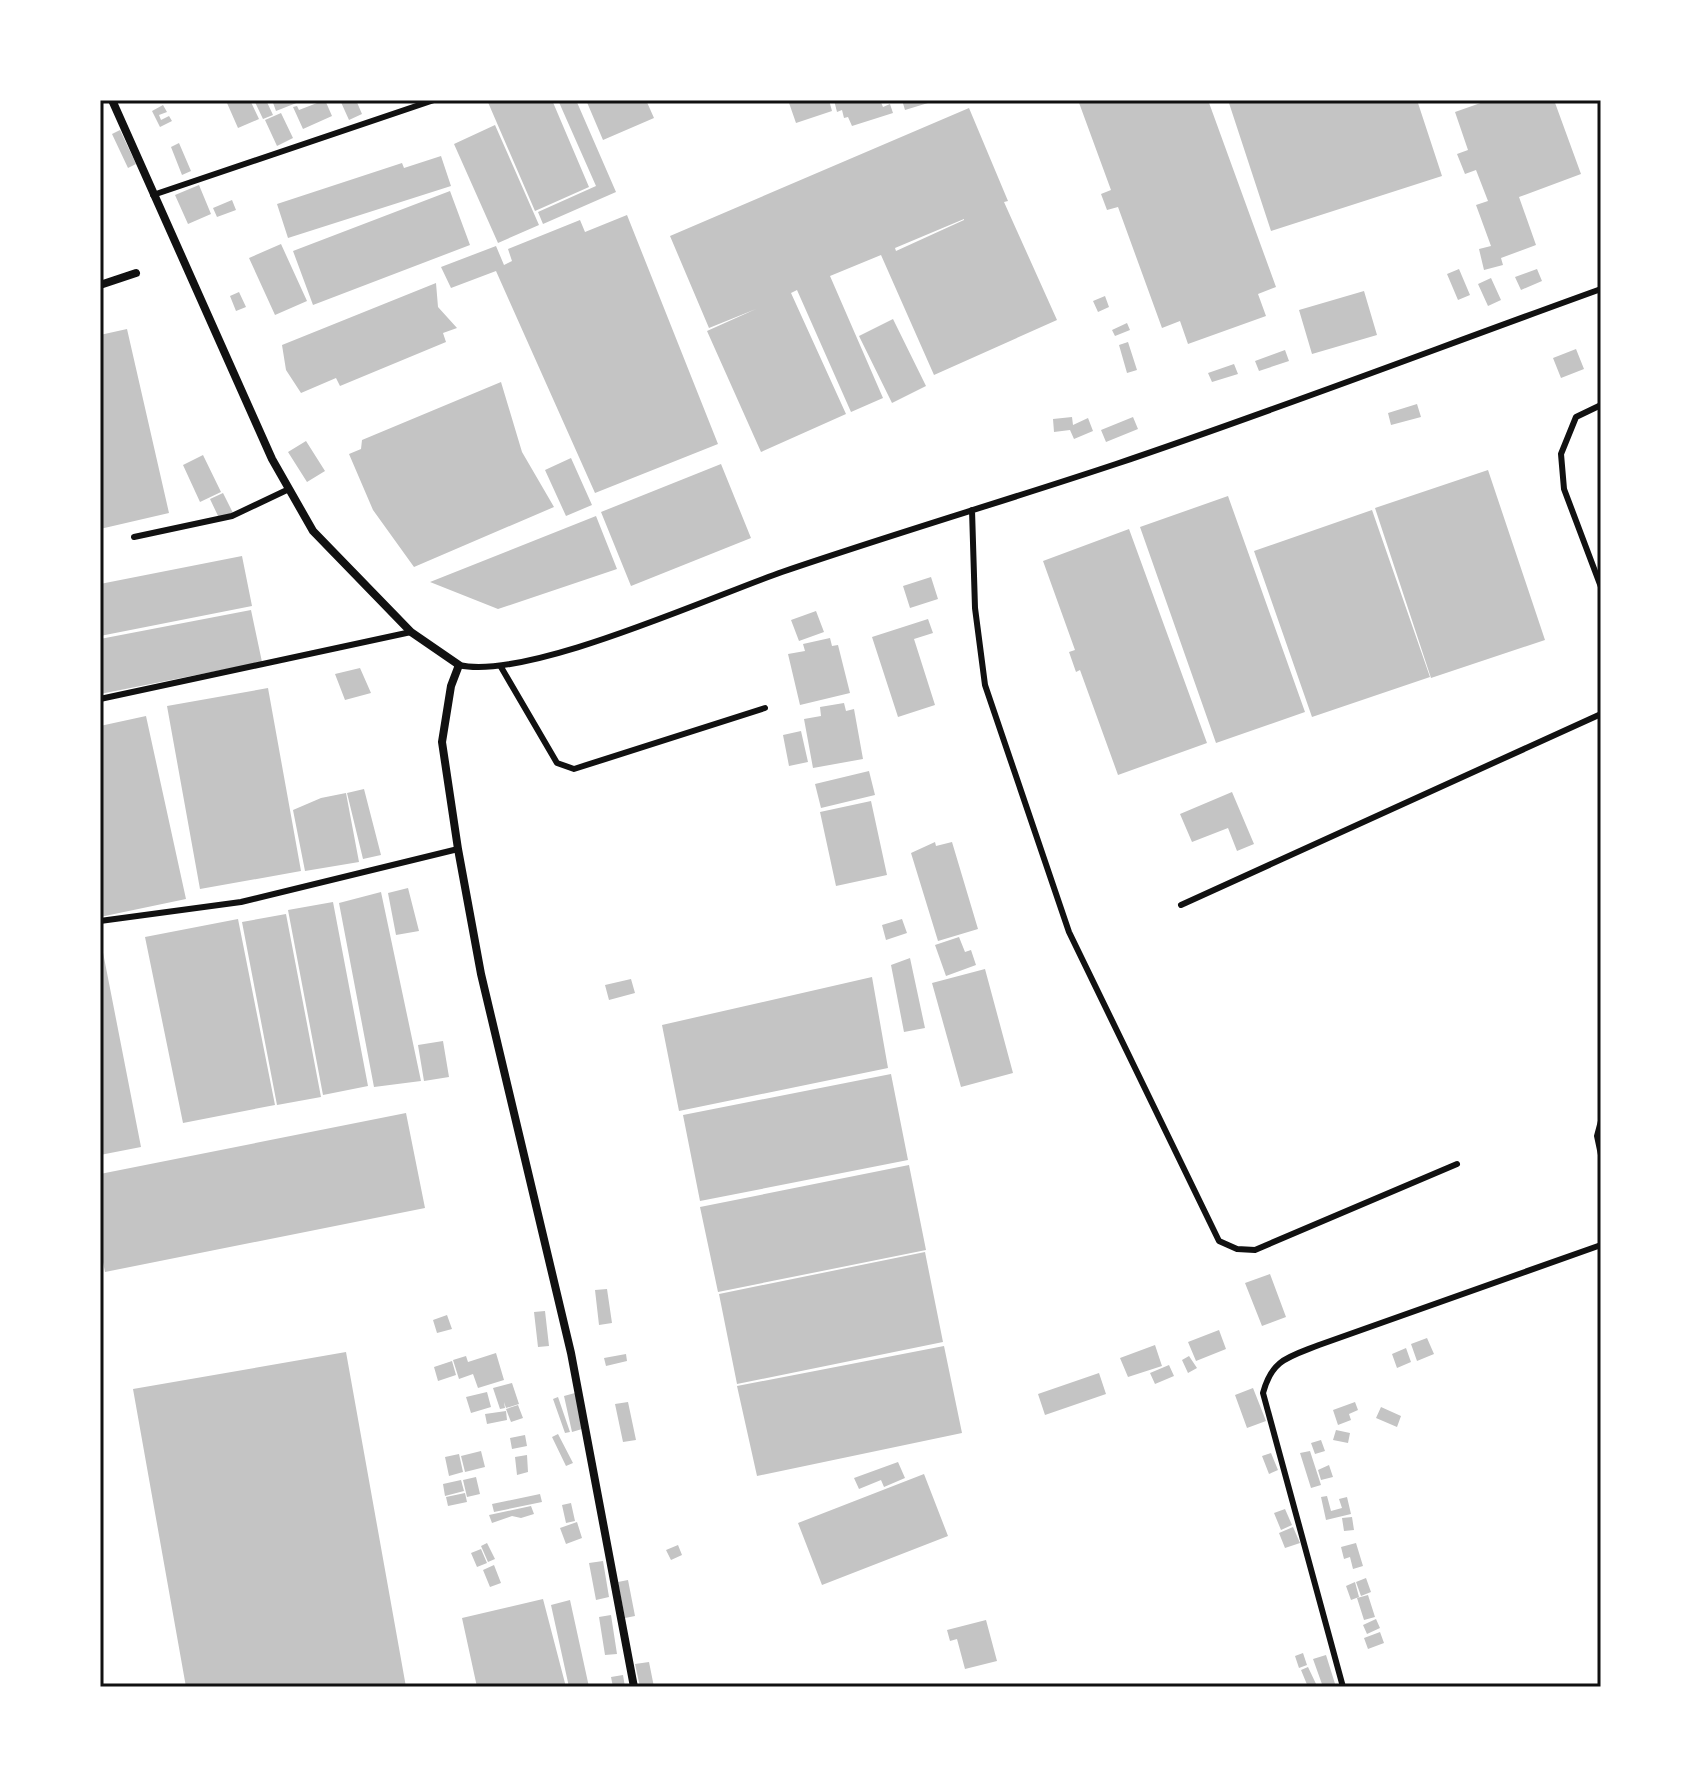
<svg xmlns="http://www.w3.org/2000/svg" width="1701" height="1787" viewBox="0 0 1701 1787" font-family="Montserrat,sans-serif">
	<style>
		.building { fill: #c4c4c4; fill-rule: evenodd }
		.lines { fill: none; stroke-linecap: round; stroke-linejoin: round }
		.service { stroke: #111; stroke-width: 6 }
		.minor { stroke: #111; stroke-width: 8 }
		.neatline { fill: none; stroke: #111; stroke-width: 3 }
	</style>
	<rect width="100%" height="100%" fill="#fff"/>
	<path class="building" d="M233 100H250L259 119 238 128 227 103Z
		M254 100H266L273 115 263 119Z
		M272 100H304L276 111Z
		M316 100H325L332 116 303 129 293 107 297 106 299 110 317 103Z
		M340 100H356L362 114 349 120Z
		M487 100H552L589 187 535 211Z
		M558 100H576L616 192 543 224 538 212 596 186Z
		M586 100H646L654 118 603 140Z
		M788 100H829L832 111 796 123Z
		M834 100H880L883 107 890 104 893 113 852 126 848 117 844 118 842 110 837 112Z
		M902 100H928V103L905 110Z
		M1078 100H1208L1276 287 1258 294 1266 316 1188 344 1180 321 1162 328 1118 207 1107 210 1101 194 1111 190Z
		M1228 100H1417L1442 176 1271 231Z
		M1489 100H1554L1581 174 1519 197 1536 245 1501 258 1503 265 1484 270 1479 249 1491 246 1476 205 1488 201 1476 170 1465 174 1457 154 1468 150 1455 112Z
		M163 105 167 112 159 115 161 120 169 116 172 121 160 127 152 111Z
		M969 108 1008 201 1004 202 1057 320 934 375 881 255 830 276 883 398 851 412 797 290 791 293 846 414 761 452 707 331 756 309 709 328 670 236ZM964 219V220L896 251 895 248Z
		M281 113 293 138 277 146 265 120Z
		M495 125 539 225 498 243 454 144Z
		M120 130 136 164 128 168 112 134Z
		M179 143 191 171 182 175 171 147Z
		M441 156 451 186 288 238 277 204 402 163 404 168Z
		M199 185 211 214 188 224 175 195Z
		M450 191 470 245 313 305 293 251Z
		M232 200 236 210 217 217 213 208Z
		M627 215 718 444 595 493 496 271 451 288 441 267 496 246 504 265 512 261 508 249 580 220 585 232Z
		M281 244 307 301 275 315 249 258Z
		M1459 269 1470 295 1458 300 1447 274Z
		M1537 269 1542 281 1521 290 1515 277Z
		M1491 278 1501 300 1488 306 1478 284Z
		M436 283 438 307 457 328 443 333 446 342 340 386 336 378 301 393 286 370 282 345Z
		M1364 291 1377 335 1312 354 1299 310Z
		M239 292 246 307 236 311 230 296Z
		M1105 296 1109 307 1098 312 1093 301Z
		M893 319 926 386 892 403 859 336Z
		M1127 323 1130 330 1115 336 1112 330Z
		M127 329 169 513 100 529V335Z
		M1128 342 1137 370 1127 373 1119 345Z
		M1576 349 1584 369 1561 378 1553 358Z
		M1285 350 1289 361 1259 371 1255 361Z
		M1234 364 1238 374 1212 382 1208 373Z
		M501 382 522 452 554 507 414 567 373 510 349 454 361 449 362 440Z
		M1417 404 1421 417 1391 425 1388 413Z
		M1072 417 1073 425 1088 418 1093 431 1074 439 1070 430 1054 432 1053 419Z
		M1133 417 1138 429 1106 442 1101 430Z
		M306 441 325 471 307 482 288 452Z
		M203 455 221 492 200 502 183 465Z
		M571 458 592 505 566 516 545 470Z
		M721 464 751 538 631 586 601 512Z
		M1488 470 1545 640 1431 678 1375 508Z
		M223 493 233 513 219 518 210 499Z
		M1228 496 1305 712 1216 743 1140 527Z
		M1372 510 1430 677 1312 717 1254 551Z
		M596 516 617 569 498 609 430 582Z
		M1129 529 1207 743 1118 775 1080 670 1076 672 1069 652 1075 650 1043 561Z
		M242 556 252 606 100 636V584Z
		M931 577 938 599 910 608 903 586Z
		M251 610 262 662 100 694V639Z
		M816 611 824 632 799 641 791 620Z
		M928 619 933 633 914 639 935 705 898 717 872 637Z
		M830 638 832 646 838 645 850 693 800 705 788 654 805 651 803 644Z
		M360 668 371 693 345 700 335 674Z
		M268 688 301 871 200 889 167 706Z
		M844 703 846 711 854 709 863 759 813 768 804 719 821 716 820 707Z
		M146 716 186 899 100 917V726Z
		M801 731 808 762 789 766 783 735Z
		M869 771 875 795 821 808 815 784Z
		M364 789 381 855 363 859 347 793Z
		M1232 792 1254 844 1237 851 1228 828 1192 842 1180 814Z
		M346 793 359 862 305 871 293 810 321 798Z
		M871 801 887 875 836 886 820 812Z
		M935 842 936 846 952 842 978 929 938 941 911 853Z
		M408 888 419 931 396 935 388 893Z
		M381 892 421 1081 374 1087 339 903Z
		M333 902 368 1086 323 1095 288 910Z
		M286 914 321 1097 277 1105 242 922Z
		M238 919 275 1105 183 1123 145 937Z
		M902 919 907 933 886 940 882 925Z
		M100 937 141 1147 100 1155Z
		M959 937 965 952 971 950 976 965 946 976 935 945Z
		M910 958 925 1028 904 1032 891 965Z
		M985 969 1013 1073 961 1087 932 983Z
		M872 977 888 1068 679 1111 662 1025Z
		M631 979 635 993 609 1000 605 985Z
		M443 1041 449 1077 424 1081 418 1045Z
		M891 1074 908 1160 700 1201 683 1115Z
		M406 1113 425 1208 105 1272 100 1247V1174Z
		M909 1165 926 1250 718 1292 700 1207Z
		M925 1252 943 1342 737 1384 719 1294Z
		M1270 1274 1286 1317 1262 1326 1245 1283Z
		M607 1289 612 1323 599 1325 595 1290Z
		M545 1311 549 1346 538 1347 534 1312Z
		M447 1315 452 1329 437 1333 433 1320Z
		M1219 1330 1226 1349 1196 1361 1188 1342Z
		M1427 1338 1434 1354 1417 1361 1411 1344Z
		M1155 1345 1162 1366 1128 1377 1120 1358Z
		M944 1346 962 1433 757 1476 737 1386Z
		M1406 1348 1411 1362 1397 1368 1392 1354Z
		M346 1352 406 1687H186L133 1389Z
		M496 1353 504 1380 478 1388 473 1374 459 1379 453 1360 466 1356 468 1362Z
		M626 1354 627 1361 606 1366 604 1358Z
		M1189 1356 1197 1368 1188 1373 1182 1360Z
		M452 1361 456 1375 438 1381 434 1367Z
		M1169 1365 1174 1376 1155 1384 1150 1373Z
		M1099 1373 1106 1394 1045 1415 1038 1394Z
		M512 1383 519 1404 506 1408 504 1402 505 1408 500 1409 493 1388Z
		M1253 1388 1266 1421 1247 1428 1235 1395Z
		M487 1392 491 1407 471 1413 466 1397Z
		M575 1393 582 1429 572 1432 564 1396Z
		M558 1397 570 1432 565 1433 553 1399Z
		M628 1402 636 1440 623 1442 615 1404Z
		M1355 1402 1358 1410 1349 1414 1351 1420 1338 1425 1333 1410Z
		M518 1405 523 1418 511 1422 506 1409Z
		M1381 1407 1401 1416 1397 1427 1376 1418Z
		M506 1411 507 1420 487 1424 485 1414Z
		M1336 1430 1350 1433 1348 1443 1333 1440Z
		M558 1434 573 1463 566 1466 552 1437Z
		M525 1435 527 1446 512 1449 510 1438Z
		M1321 1440 1325 1451 1315 1454 1311 1443Z
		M481 1451 485 1467 465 1472 461 1456Z
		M1310 1451 1321 1485 1311 1488 1300 1453Z
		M1271 1453 1278 1470 1269 1474 1262 1456Z
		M459 1454 463 1472 449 1476 445 1457Z
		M527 1455 528 1472 517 1475 515 1457Z
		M898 1462 905 1478 884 1487 881 1480 859 1489 854 1478Z
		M1329 1465 1333 1477 1321 1480 1318 1470Z
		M924 1474 948 1536 822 1585 798 1523Z
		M476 1477 480 1494 467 1497 463 1480Z
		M461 1480 464 1491 445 1496 443 1484Z
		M465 1493 467 1502 448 1506 446 1497Z
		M540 1494 542 1502 494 1512 492 1504Z
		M1327 1496 1331 1511 1342 1508 1339 1499 1347 1497 1351 1514 1326 1520 1321 1497Z
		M571 1503 575 1521 566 1523 562 1505Z
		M531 1506 534 1514 521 1518 512 1516 492 1523 489 1515Z
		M1285 1509 1292 1525 1281 1530 1274 1513Z
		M1352 1517 1354 1530 1344 1531 1342 1518Z
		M577 1522 582 1538 566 1544 560 1528Z
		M1293 1527 1300 1543 1285 1548 1279 1533Z
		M487 1543 495 1559 488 1562 481 1546Z
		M1356 1543 1363 1566 1353 1569 1350 1557 1344 1559 1341 1547Z
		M678 1545 682 1555 671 1560 666 1550Z
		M481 1549 487 1563 477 1567 471 1553Z
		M603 1561 609 1597 596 1600 589 1563Z
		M494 1565 501 1583 490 1587 483 1570Z
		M1366 1578 1371 1592 1361 1596 1356 1582Z
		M628 1580 635 1616 625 1618 618 1582Z
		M1355 1582 1359 1597 1351 1600 1346 1586Z
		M1368 1595 1375 1617 1364 1620 1357 1598Z
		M543 1599 566 1687H477L462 1618Z
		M570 1600 589 1687H569L551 1605Z
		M611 1615 617 1654 605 1655 599 1617Z
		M1376 1619 1380 1628 1367 1634 1363 1625Z
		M986 1620 997 1661 965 1669 957 1639 950 1641 947 1630Z
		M1380 1632 1384 1643 1368 1649 1364 1638Z
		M1303 1653 1307 1665 1299 1668 1295 1656Z
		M1326 1655 1336 1687H1323L1313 1659Z
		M649 1662 654 1687H640L635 1664Z
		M1308 1667 1317 1686 1314 1687H1308L1301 1670Z
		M623 1675 625 1687H613L611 1677Z"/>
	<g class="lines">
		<path class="service" d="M153 195 434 100
			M1601 405 1576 417 1561 454 1564 489 1601 587
			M972 510 975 608 985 685 1069 932 1219 1241 1237 1249 1255 1250 1457 1164
			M134 537 232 516 289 489
			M459 665C526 681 710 597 782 572 893 534 1005 501 1116 464 1279 409 1440 347 1601 289
			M501 667 557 763 574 769 765 708
			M100 699 411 632
			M1181 905 1601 714
			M100 921 241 902 458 849
			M1601 1121 1597 1136 1601 1155
			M1343 1687 1263 1393C1272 1359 1289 1357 1319 1345L1601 1245"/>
		<path class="minor" d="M112 100 272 459 313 531 411 632 459 665 451 686 442 742 458 849 481 974 571 1353 634 1687
			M100 285 136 273"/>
	</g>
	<rect width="1701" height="1787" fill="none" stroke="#ffffff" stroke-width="204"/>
	<rect x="102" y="102" width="1497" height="1583" class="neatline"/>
</svg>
